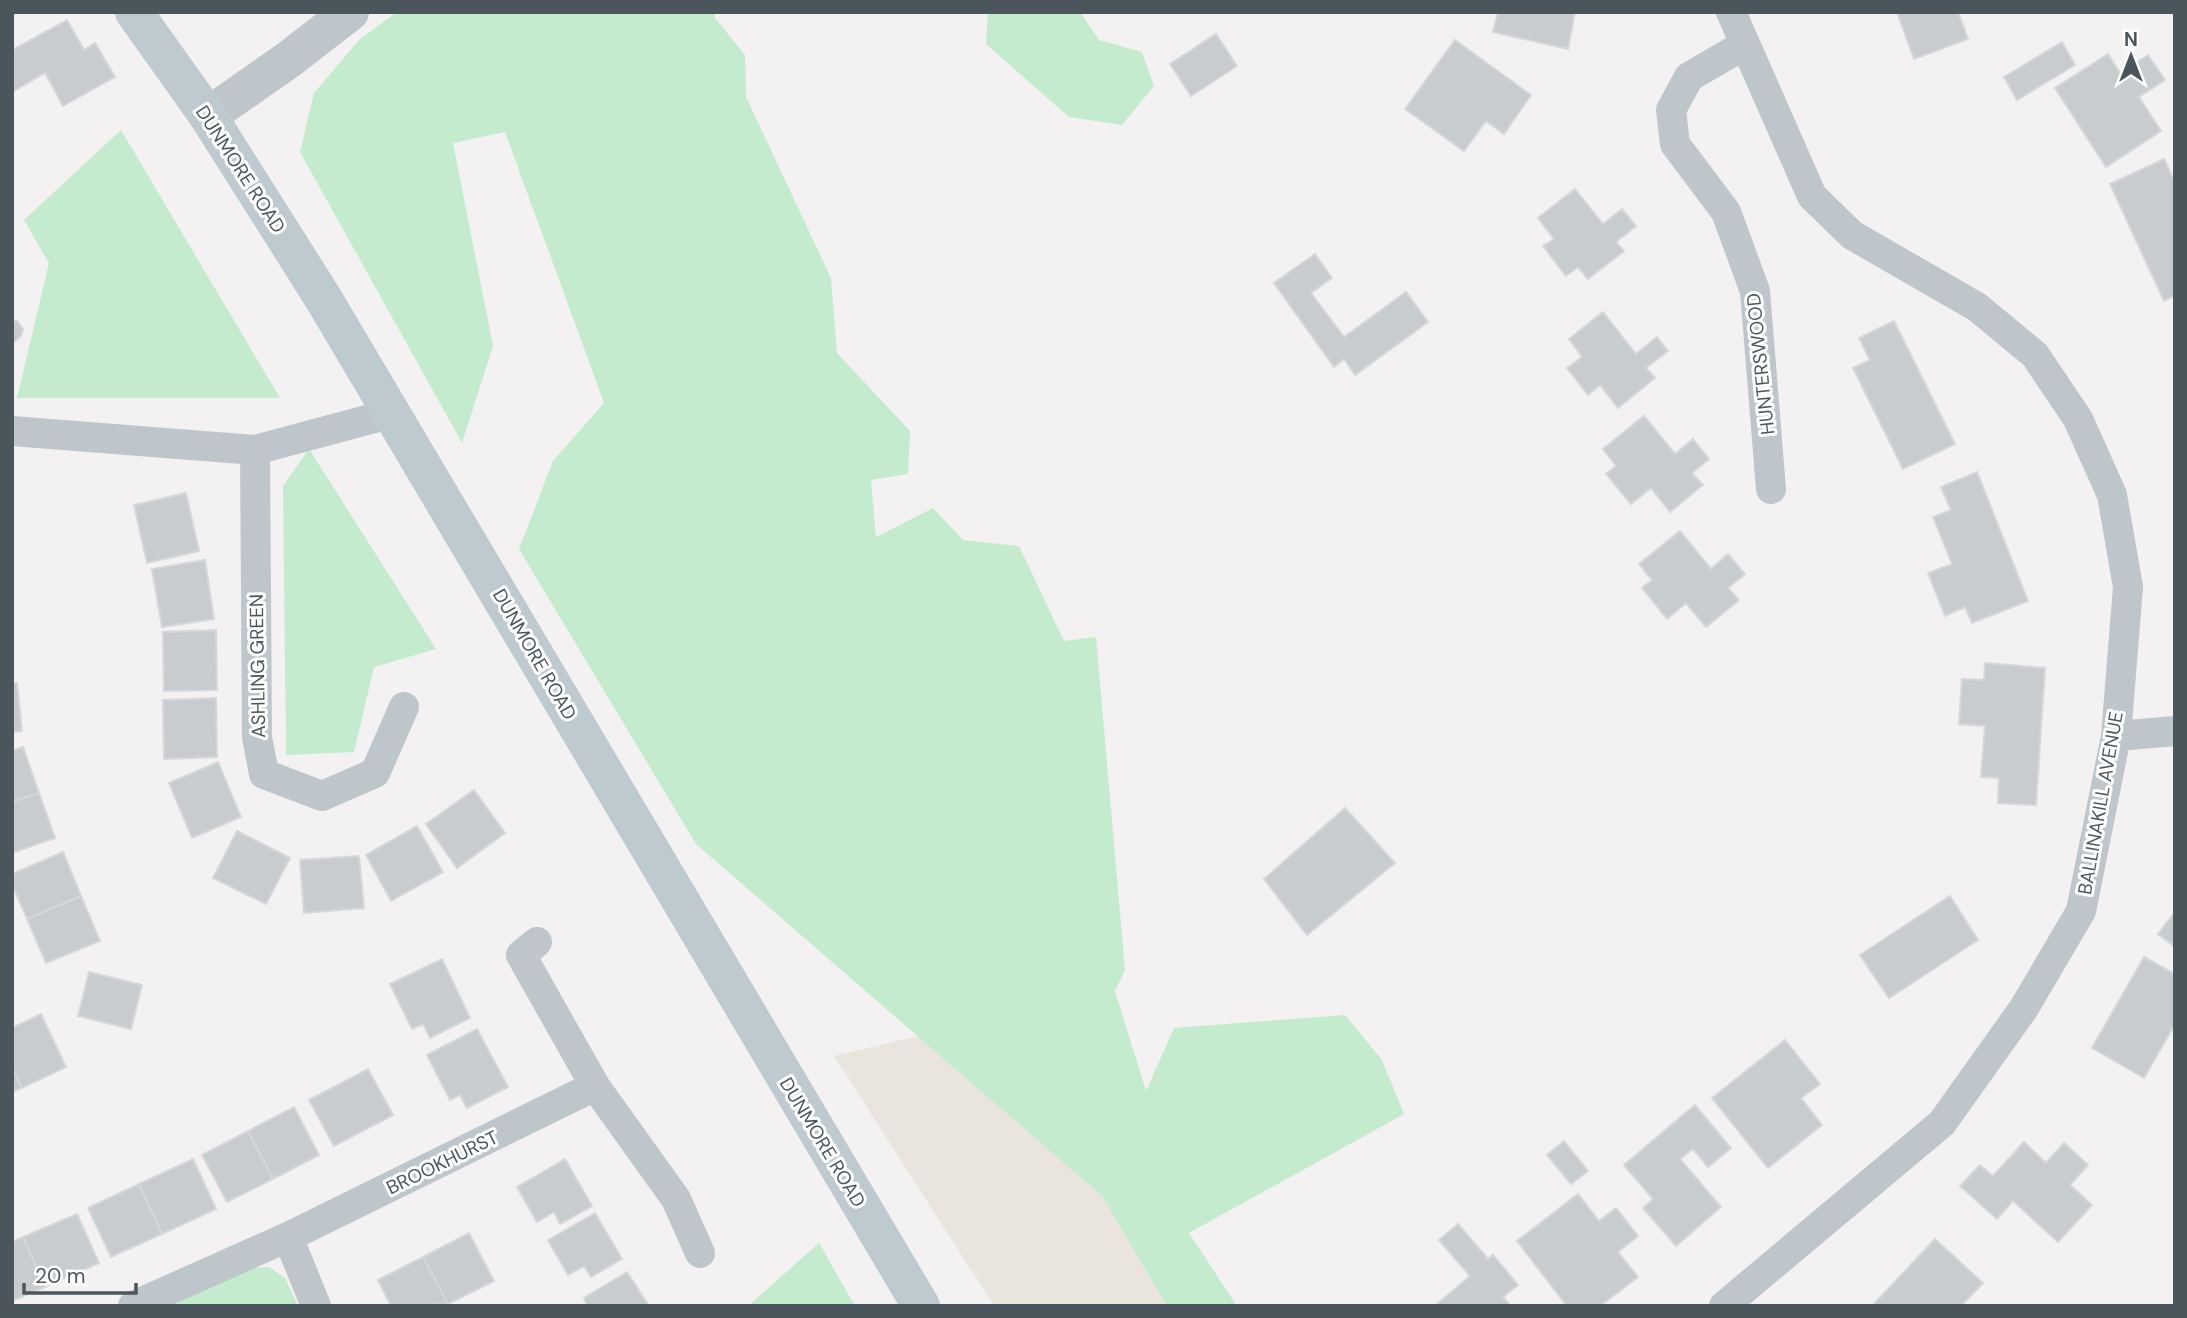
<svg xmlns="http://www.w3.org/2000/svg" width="2187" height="1318" viewBox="0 0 2187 1318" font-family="'DM Sans',sans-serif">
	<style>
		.commercial { fill: #e9e5de }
		.green { fill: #c5ebcf }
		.building { fill: #c8cccf; stroke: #d5d8db; stroke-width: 2 }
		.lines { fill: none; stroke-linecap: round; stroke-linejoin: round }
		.minor { stroke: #bec6cc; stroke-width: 30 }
		.tertiary { stroke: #bec6cc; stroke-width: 38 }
		.secondary { stroke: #bfc9d0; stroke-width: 38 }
		.labels { text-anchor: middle; stroke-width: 6; stroke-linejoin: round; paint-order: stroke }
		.street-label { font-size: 19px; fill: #4b565c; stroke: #fff }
	</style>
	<rect width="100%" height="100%" fill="#f3f1f1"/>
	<path class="commercial" d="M918 1036 1102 1196 1167 1306H994L834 1056Z"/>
	<path class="green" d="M397 12H715V18L745 55 746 97 831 278 837 353 910 431 908 474 871 480 876 537 933 508 963 540 1019 546 1064 641 1096 637 1125 970 1115 991 1146 1091 1174 1028 1345 1015 1382 1060 1404 1114 1189 1233 1237 1306H1167L1102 1196 696 844 519 549 553 461 604 403 505 132 453 143 493 346 462 443 300 152 314 93 359 40Z
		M988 12H1080L1099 40 1142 52 1154 86 1122 125 1069 117 986 44Z
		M121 130 280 398H17L49 263 24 220Z
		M309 449 436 649 374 667 354 752 286 755 283 486Z
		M819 1243 855 1306H748Z
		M269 1267 285 1278 298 1306H171L246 1268Z"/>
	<path class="building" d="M1498 12H1575L1568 49 1493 32Z
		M1897 12H1958L1968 39 1914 59Z
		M67 20 84 50 95 43 115 77 63 106 45 73 12 92V50Z
		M1216 34 1237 66 1191 96 1170 64Z
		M1455 40 1531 95 1504 134 1486 121 1464 151 1405 109Z
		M2062 42 2075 65 2017 100 2004 77Z
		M2108 54 2120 73 2148 55 2165 80 2139 97 2161 131 2106 167 2055 88Z
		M2164 159 2175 182V296L2164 301 2110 184Z
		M1575 189 1603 224 1622 209 1636 226 1616 242 1624 251 1588 279 1578 267 1566 276 1543 246 1554 239 1538 218Z
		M1315 254 1332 278 1311 293 1344 337 1406 292 1428 322 1355 375 1344 359 1334 367 1274 283Z
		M1603 312 1636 354 1657 337 1668 351 1646 368 1655 378 1618 408 1600 385 1588 395 1567 368 1582 357 1569 339Z
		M12 321H17L23 329 21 336 12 344Z
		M1894 321 1955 444 1903 469 1853 368 1870 360 1859 338Z
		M1644 416 1675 454 1693 439 1709 459 1692 473 1703 485 1670 512 1651 488 1631 504 1606 474 1616 466 1603 449Z
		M1977 472 2028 601 1972 623 1965 607 1945 616 1928 573 1952 564 1933 517 1951 510 1941 487Z
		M186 493 199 551 147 563 134 505Z
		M1680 531 1711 569 1728 554 1745 574 1728 588 1739 600 1706 627 1686 603 1667 619 1642 588 1652 580 1639 564Z
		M205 560 214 619 162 627 152 569Z
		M216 630 217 690 164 691 163 632Z
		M1985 663 2045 668 2036 805 1998 803 1999 778 1981 777 1985 726 1959 724 1962 679 1984 680Z
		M17 683 22 731 12 732V684Z
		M216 698 217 757 164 759 163 700Z
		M23 747 39 793 12 802V751Z
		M218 762 241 817 192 838 169 783Z
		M474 790 505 833 457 868 426 824Z
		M39 793 55 838 12 853V802Z
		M1345 808 1395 863 1307 935 1264 879Z
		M417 826 443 872 391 901 366 855Z
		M237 831 290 858 266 904 213 878Z
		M63 852 81 896 27 919 12 884V874Z
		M359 856 364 908 304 913 300 860Z
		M81 896 100 941 46 963 27 919Z
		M1950 896 1978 940 1889 998 1860 955Z
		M2175 912V947L2158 934Z
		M2144 957 2175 974V1024L2144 1078 2092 1048Z
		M442 959 470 1018 430 1038 423 1024 412 1029 390 984Z
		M89 972 142 985 131 1029 78 1016Z
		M41 1014 66 1067 22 1088 12 1067V1028Z
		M477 1029 508 1087 467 1108 460 1095 450 1100 427 1055Z
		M1785 1040 1820 1084 1801 1098 1822 1125 1768 1168 1712 1098Z
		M12 1067 22 1088 12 1092Z
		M368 1069 393 1115 334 1146 309 1100Z
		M1695 1105 1731 1148 1708 1167 1693 1149 1680 1159 1721 1207 1676 1246 1643 1208 1653 1199 1624 1165Z
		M294 1107 319 1155 273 1179 248 1131Z
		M248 1131 273 1179 227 1202 202 1155Z
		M1564 1141 1588 1171 1571 1184 1547 1155Z
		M2024 1142 2046 1163 2064 1143 2088 1165 2070 1185 2092 1205 2058 1242 2013 1201 1997 1219 1960 1186 1980 1165 1993 1176Z
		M193 1159 216 1209 162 1234 139 1184Z
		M565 1159 592 1206 560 1224 554 1212 537 1222 517 1187Z
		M139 1184 162 1234 111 1257 88 1208Z
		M1578 1194 1599 1221 1616 1208 1638 1236 1618 1252 1638 1277 1600 1306H1567L1517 1241Z
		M595 1213 622 1259 591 1277 584 1266 568 1275 548 1240Z
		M77 1214 99 1263 45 1287 23 1237Z
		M1458 1224 1488 1259 1493 1255 1518 1285 1503 1297 1511 1306H1435L1470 1276 1439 1240Z
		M469 1233 494 1281 448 1304 423 1257Z
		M23 1237 45 1287 12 1301V1242Z
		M1935 1239 1983 1283 1961 1306H1872Z
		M423 1257 448 1304 391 1306 378 1280Z
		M627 1272 649 1306H587L584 1298Z"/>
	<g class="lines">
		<path class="minor" d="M1744 45 1689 77 1671 110 1675 144 1726 212 1755 291 1771 489
			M12 431 255 450 393 413
			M255 450 257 737 264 774 322 796 375 773 404 707
			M2116 736 2175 731
			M537 942 521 955 595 1086 676 1199 700 1253
			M288 1237 316 1306
			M133 1306 288 1237 595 1086
			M1724 1306 1942 1123 2024 1008 2081 911 2116 736 2128 587 2112 495 2078 419 2035 355 1977 307 1852 235 1812 196 1731 12"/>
		<path class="tertiary" d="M208 116 288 60 350 12"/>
		<path class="secondary" d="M134 12 208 116 323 298 921 1306"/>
	</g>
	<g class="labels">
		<g class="street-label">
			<text transform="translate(241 169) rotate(57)" y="7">DUNMORE ROAD</text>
			<text transform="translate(1760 364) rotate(-96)" y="7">HUNTERSWOOD</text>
			<text transform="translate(535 654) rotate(60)" y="7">DUNMORE ROAD</text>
			<text transform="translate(257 666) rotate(-91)" y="7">ASHLING GREEN</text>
			<text transform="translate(2100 803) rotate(-80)" y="7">BALLINAKILL AVENUE</text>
			<text transform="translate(823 1142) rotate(59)" y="7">DUNMORE ROAD</text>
			<text transform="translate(442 1162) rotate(-26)" y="7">BROOKHURST</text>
		</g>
	</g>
	<rect width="2187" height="1318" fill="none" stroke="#4b565c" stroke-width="28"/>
	<g transform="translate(2131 56)" stroke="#ffffff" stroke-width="5" paint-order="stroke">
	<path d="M0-5L12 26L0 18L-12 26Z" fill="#4b565c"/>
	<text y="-10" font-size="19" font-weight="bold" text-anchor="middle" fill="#4b565c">N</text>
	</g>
	<path d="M24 1283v10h112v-10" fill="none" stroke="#4b565c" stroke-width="3.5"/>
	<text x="35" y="1283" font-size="21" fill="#4b565c" stroke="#ffffff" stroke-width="5" paint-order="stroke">20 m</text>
</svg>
